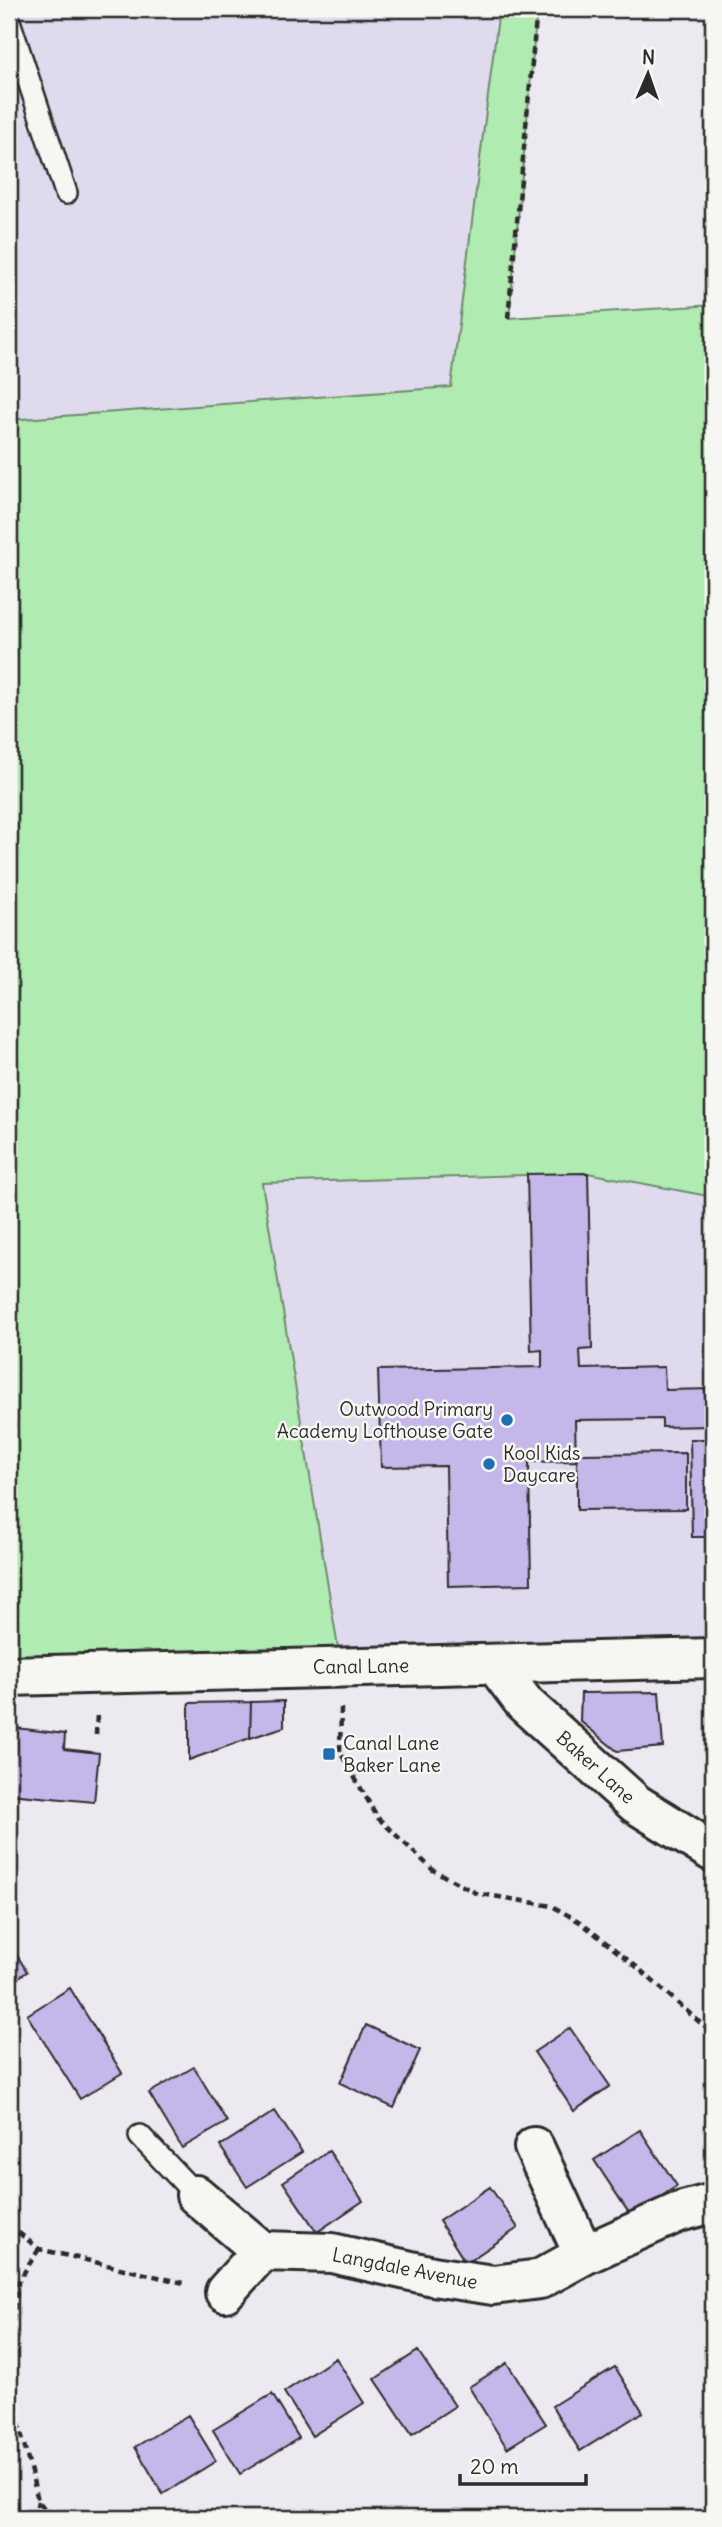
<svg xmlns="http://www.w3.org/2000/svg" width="722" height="2527" viewBox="0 0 722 2527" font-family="Delius,sans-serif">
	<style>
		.built { fill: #e0daee }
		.green { fill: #b0ebb1; stroke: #6e8b6e; stroke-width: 2 }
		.building { fill: #c5b7e9; stroke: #2b2b2b; stroke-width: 2 }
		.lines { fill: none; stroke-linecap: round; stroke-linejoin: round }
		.lane-casing { stroke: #2b2b2b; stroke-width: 26 }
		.street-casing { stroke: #2b2b2b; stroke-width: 44 }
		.secondary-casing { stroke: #2b2b2b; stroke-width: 44 }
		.path { stroke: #2b2b2b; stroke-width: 4.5; stroke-dasharray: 7 5; stroke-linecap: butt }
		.lane { stroke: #f6f6f2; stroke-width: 21 }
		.street { stroke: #f6f6f2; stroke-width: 38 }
		.secondary { stroke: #f6f6f2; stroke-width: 38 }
		.poi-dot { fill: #1f6fb2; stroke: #f6f6f2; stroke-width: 2.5 }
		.labels { text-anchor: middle; stroke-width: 5; stroke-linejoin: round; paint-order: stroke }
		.poi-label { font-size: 19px; fill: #2b2b2b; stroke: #f6f6f2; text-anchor: start }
		.street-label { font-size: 19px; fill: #2b2b2b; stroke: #f6f6f2 }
	</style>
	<rect width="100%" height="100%" fill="#ece9f0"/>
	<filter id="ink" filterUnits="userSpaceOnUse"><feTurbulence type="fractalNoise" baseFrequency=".0143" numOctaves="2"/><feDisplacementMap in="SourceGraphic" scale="14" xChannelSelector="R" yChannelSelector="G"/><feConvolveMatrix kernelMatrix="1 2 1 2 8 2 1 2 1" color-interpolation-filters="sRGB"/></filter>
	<g filter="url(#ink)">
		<path class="built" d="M9 9H499L451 387 9 420Z
			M713 858V1658L341 1666 262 1183Z"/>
		<path class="green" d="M499 9H537L509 318 713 305V1197L588 1173 262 1183 341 1666 9 1676V420L451 387Z"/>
		<path class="building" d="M588 1173 592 1349 580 1350 581 1369 664 1367 665 1390 713 1389V1426L662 1427V1419L575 1420 576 1461 529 1462 531 1584 448 1586 446 1466 381 1467 378 1370 542 1367V1350L531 1351 527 1174Z
			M690 1439H713V1537H692Z
			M686 1453V1509L577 1510V1454Z
			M659 1692 663 1747 617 1751 580 1721 581 1693Z
			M284 1701V1727L250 1738 251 1702Z
			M251 1702 250 1738 189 1760V1703Z
			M16 1728 65 1734 64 1749 99 1753 94 1802 9 1794Z
			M9 1941 27 1972 9 1983Z
			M70 1988 122 2073 80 2099 27 2015Z
			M366 2025 420 2050 394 2108 340 2083Z
			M570 2028 610 2086 574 2111 534 2052Z
			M194 2067 227 2122 182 2148 149 2093Z
			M275 2111 302 2152 247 2187 220 2146Z
			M640 2130 677 2186 631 2216 594 2160Z
			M329 2151 363 2201 317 2232 283 2182Z
			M490 2187 518 2228 466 2263 439 2221Z
			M713 2288V2341H706Z
			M418 2351 455 2406 412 2434 375 2379Z
			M336 2358 364 2403 312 2436 284 2392Z
			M507 2363 546 2424 507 2448 469 2387Z
			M615 2367 643 2412 580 2451 552 2406Z
			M272 2394 299 2438 240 2474 213 2430Z
			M188 2415 216 2461 163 2494 135 2447Z"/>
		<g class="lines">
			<defs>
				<path id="lane" d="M9 21 66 193
					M140 2136 196 2195"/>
				<path id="street" d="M534 2147 584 2255
					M196 2195 262 2251
					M225 2292 262 2251 332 2253 433 2276 493 2285 540 2279 584 2255 679 2212 713 2203"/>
				<path id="secondary" d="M495 1664 525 1704 636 1804 713 1852
					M9 1676 713 1658"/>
			</defs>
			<use href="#lane" class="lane-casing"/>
			<use href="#street" class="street-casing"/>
			<use href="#secondary" class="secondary-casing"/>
			<path class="path" d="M508 318 537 9
				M341 1708 340 1752 378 1818 433 1870 476 1893 552 1906 580 1922 638 1968 713 2034
				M96 1735 97 1713
				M9 2225 39 2249 188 2284
				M39 2249 18 2282 11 2337 14 2405 38 2500 51 2518
				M34 2518 38 2501"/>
			<use href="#lane" class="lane"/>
			<use href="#street" class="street"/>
			<use href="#secondary" class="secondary"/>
		</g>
	</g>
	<g class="poi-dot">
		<circle cx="507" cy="1420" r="7"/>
		<circle cx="489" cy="1464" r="7"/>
		<rect x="322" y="1747" width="14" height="14" rx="3.5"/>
	</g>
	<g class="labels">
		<g class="poi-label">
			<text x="493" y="1416" text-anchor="end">Outwood Primary<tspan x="493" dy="22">Academy Lofthouse Gate</tspan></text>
			<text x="503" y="1460">Kool Kids<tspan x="503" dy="22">Daycare</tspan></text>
			<text x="343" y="1750">Canal Lane<tspan x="343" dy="22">Baker Lane</tspan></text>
		</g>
		<g class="street-label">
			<text transform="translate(361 1666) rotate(-1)" y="7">Canal Lane</text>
			<text transform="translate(596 1767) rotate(42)" y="7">Baker Lane</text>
			<text transform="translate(405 2268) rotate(11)" y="7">Langdale Avenue</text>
		</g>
	</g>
	<rect width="722" height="2527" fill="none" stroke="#f6f6f2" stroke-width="35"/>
	<rect x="18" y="18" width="687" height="2492" fill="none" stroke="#2b2b2b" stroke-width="2.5" filter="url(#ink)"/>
	<g transform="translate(648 74) rotate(2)" stroke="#f6f6f2" stroke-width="5" paint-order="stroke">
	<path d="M0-5L12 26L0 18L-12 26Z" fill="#2b2b2b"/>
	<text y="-10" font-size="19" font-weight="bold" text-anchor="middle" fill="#2b2b2b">N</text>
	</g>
	<path d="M460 2474v10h126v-10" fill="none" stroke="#2b2b2b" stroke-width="3.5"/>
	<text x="470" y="2474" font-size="21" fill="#2b2b2b" stroke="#f6f6f2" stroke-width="5" paint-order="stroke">20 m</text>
</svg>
